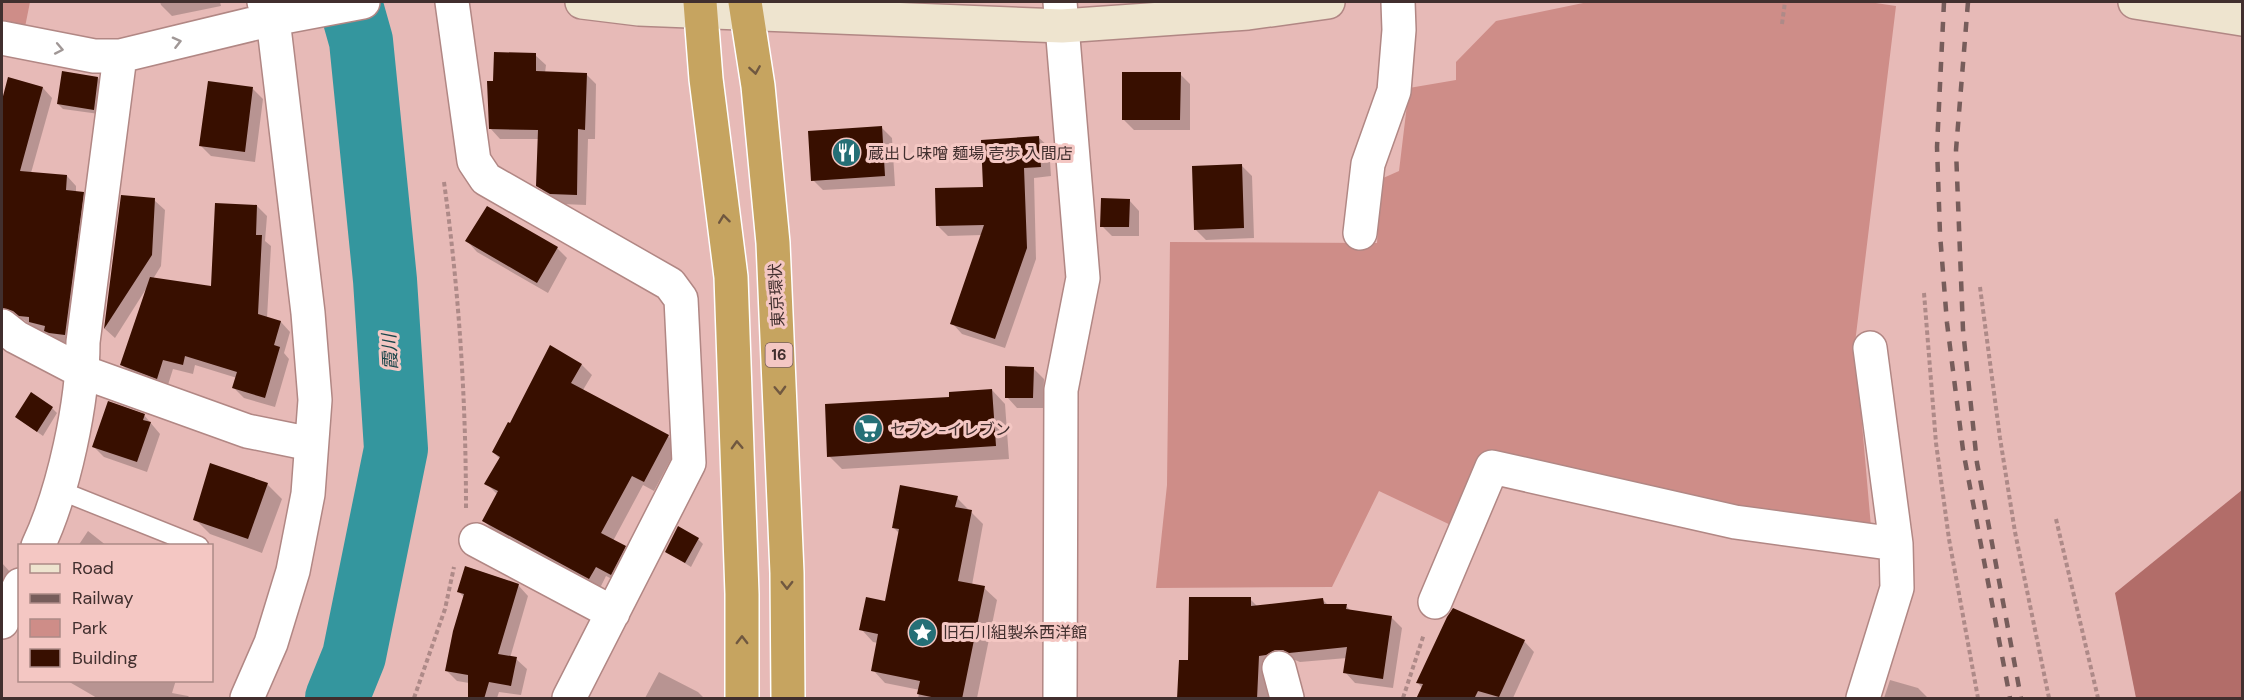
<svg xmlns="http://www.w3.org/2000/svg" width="2244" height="700" viewBox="0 0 2244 700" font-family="'DM Sans','Noto Sans JP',sans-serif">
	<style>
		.green { fill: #ce8d88 }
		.forest { fill: #b26d69 }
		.shadow { fill: #0003 }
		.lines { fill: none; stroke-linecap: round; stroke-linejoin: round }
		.river { stroke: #34969e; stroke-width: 64 }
		.building { fill: #380f00 }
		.lane-casing { stroke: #b18784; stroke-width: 21 }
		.street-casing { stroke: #b18784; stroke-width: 36 }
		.secondary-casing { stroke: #b18784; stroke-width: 36 }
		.highway-casing { stroke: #fff; stroke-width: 36 }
		.path { stroke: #ae8a88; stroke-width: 4; stroke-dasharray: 4.5 3; stroke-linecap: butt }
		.lane { stroke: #fff; stroke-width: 18 }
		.street { stroke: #fff; stroke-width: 33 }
		.secondary { stroke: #eee4cf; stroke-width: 33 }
		.highway { stroke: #c6a460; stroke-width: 33 }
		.rail { stroke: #775d5b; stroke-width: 4.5; stroke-dasharray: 10 10; stroke-linecap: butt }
		.oneway { stroke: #a09796 }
		.oneway2 { stroke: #705840 }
		.labels { text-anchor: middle; stroke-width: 6; stroke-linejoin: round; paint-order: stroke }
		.shield { fill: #f4c7c3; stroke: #775d5b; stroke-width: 1.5 }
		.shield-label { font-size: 15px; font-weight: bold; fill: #412f2e }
		.poi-label { font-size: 16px; fill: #412f2e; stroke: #f4c7c3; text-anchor: start }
		.street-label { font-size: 16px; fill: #412f2e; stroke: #f4c7c3 }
		.water-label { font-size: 18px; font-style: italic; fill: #194549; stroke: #f4c7c3 }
	</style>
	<rect width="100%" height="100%" fill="#e7bab7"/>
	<path class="green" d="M2 2H30L24 32 2 28Z
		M1588 2H1869L1896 6 1855 343 1871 527 1862 533 1488 458 1457 528 1379 491 1332 587 1156 588 1167 485 1170 242 1377 243 1381 179 1399 171 1409 88 1456 80V62L1496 21Z"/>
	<path class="forest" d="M2242 490V698H2136L2115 593Z"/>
	<path class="shadow" d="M160 2H220L221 6 172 16 161 5Z
		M535 55 546 65 545 73 586 74 596 84 595 139H588L586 205 562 204 549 196 538 186 539 139H500L490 128 494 83Z
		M1180 74 1190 84V130H1134L1123 119Z
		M98 78 103 83 99 114 63 109 58 104Z
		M9 79 43 88 52 98 31 173 67 176 76 186V193H83L92 203 74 343 60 342 38 330 24 320 15 317 5 307 2 299V105Z
		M253 89 263 99 255 162 211 156 201 146Z
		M882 128 892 138 895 186 823 190 813 180Z
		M1038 137 1049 147 1051 176 1034 178 1036 259 1005 348 962 334 952 323 982 235 948 236 937 225 984 188Z
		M1242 166 1252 176 1254 238 1206 240 1195 229Z
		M122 197 154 200 165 210 161 266 153 279 213 288 257 206 267 216 265 241 271 246 267 318 281 322 290 332 284 353 289 359 275 407 244 398 234 388 237 378 195 365 193 374 173 369 167 388 132 375 122 365 146 289 115 338 105 329Z
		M1129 200 1139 211V236H1112L1102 226Z
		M467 241 557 248 567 258 548 293 477 252Z
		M551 347 582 365 592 375 583 390 668 436 678 446 654 491 643 485 613 541 625 547 635 557 622 584 606 576 600 588 494 531 484 521 498 495 486 483 500 459 493 452 510 425Z
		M1033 368 1044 379 1043 408H1017L1007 397Z
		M992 390 1005 404 1009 459 842 469 829 456 951 398Z
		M52 408 57 413 43 436 16 417Z
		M144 415 160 434 147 472 104 457 94 447Z
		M267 484 282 499 262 553 210 534 195 519Z
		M957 498 983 524 972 585 984 588 997 600 977 698H918L920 690 885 683 873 670 878 643 873 642 861 629 886 603 900 534 893 527Z
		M88 531 107 546H78Z
		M698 539 703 544 691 567 667 552Z
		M2 563 11 573 2 585Z
		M518 585 528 596 510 658 516 659 527 669 521 695 499 692 497 698H470L469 683 457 681 447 671 464 597 459 592Z
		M1250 599 1258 607 1323 600 1328 605 1346 606 1351 611 1391 617 1402 628 1393 688 1355 683 1345 672 1347 658 1300 662 1295 660H1286L1269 666 1268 698H1178L1189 661Z
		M1524 641 1534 652 1513 698H1419L1422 688 1418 683Z
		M659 672 698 692 704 698H645Z
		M66 680H176L172 693 188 696 190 698H97Z
		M1890 680 1918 688 1928 698H1884Z"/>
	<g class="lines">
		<path class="river" d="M337 698 354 656 396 449 385 280 361 41 350 2"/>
	</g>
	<path class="building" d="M494 52 536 53V71L587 73 585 130 578 129 577 195 550 194 536 186 538 130 489 129 487 81H493Z
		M62 71 98 77 94 110 57 104Z
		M1122 72H1181L1180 120H1122Z
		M8 77 43 87 20 171 67 175 66 190 84 192 65 335 49 333 44 331 45 326 29 322V317L19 316 13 311 2 308V100Z
		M208 81 253 87 245 152 199 146Z
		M882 126 885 176 811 181 808 131Z
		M1039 136 1041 167 1024 168 1027 248 995 339 950 324 984 225 936 226 935 188 983 187 981 140Z
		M1242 164 1244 228 1194 230 1192 166Z
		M121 195 155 198 152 255 104 329Z
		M1101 198 1130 199 1129 227H1100Z
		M215 203 257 205 256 235H262L258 314 281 321 274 345 280 347 265 398 232 388 237 372 185 356 183 365 163 360 157 379 120 365 150 277 211 286Z
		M487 206 558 247 537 283 465 241Z
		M550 345 582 364 571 383 669 435 644 482 632 476 601 533 626 546 611 575 596 567 589 579 482 521 498 491 484 484 500 457 492 452 508 422 510 423Z
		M1005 366 1034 367 1033 398H1005Z
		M992 389 996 446 827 457 825 404 949 397V392Z
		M31 392 53 407 37 432 15 417Z
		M108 401 145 414 143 420 151 422 137 462 92 447Z
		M210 463 268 483 248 539 193 520Z
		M900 485 958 496 955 507 972 510 958 581 985 586 962 699H941L917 694 920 681 871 671 878 634 859 630 866 597 885 601 899 529 892 528Z
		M678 526 699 538 685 563 665 552Z
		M465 566 519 584 498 654 517 657 511 686 489 682 484 699H468V675L445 671 453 631 464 594 457 592Z
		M1189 597H1251V606L1323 598 1324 604H1347L1346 609 1392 616 1383 679 1343 673 1347 647 1289 653 1283 650H1275L1266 655 1259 656 1257 699H1177L1179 660H1188Z
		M1453 608 1525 640 1499 697 1478 691 1474 699H1416L1423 684 1416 683 1447 617Z"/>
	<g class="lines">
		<defs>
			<path id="lane" d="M59 490 199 546"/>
			<path id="street" d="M452 2 474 161 486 179 670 284 681 299 689 463 569 698
				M2 38 94 56H120L273 19 363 2
				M1360 233 1368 164 1394 91 1399 30 1398 2
				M2 326 16 337 83 372 247 431 311 444
				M476 540 613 613
				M38 546C64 491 83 402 83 342L120 56
				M1435 602 1492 467 1735 522 1896 544
				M2 622 20 585
				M1279 668 1287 698
				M247 698 271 643 293 571 308 494 315 400 308 313 273 19 264 2
				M1060 698 1061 390 1083 278 1060 2
				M1863 698 1897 588 1896 544 1870 348"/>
			<path id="secondary" d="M582 2 639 9 1062 26 1248 13 1328 2
				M2135 2 2242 19"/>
			<path id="highway" d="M700 2 706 79 731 277 742 594V698
				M745 2 758 86 773 243 787 573 788 698"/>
		</defs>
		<use href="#lane" class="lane-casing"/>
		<use href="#street" class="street-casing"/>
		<use href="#secondary" class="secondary-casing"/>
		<use href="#highway" class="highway-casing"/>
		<path class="path" d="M1782 24 1785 2
			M444 182C459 291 466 399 466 509
			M1980 287 2000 438 2015 532 2049 698
			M1924 293 1936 443 1949 539 1978 698
			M2056 519 2098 698
			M414 698 445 609 454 567
			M1403 698 1424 634"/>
		<use href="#lane" class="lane"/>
		<use href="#street" class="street"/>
		<use href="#secondary" class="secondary"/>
		<use href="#highway" class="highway"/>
		<path class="rail" d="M1944 2 1937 147 1940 234 1947 323 1963 450 2010 698
			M1968 2 1956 150 1963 330 1977 463 2021 698"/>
	</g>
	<defs><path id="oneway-chevron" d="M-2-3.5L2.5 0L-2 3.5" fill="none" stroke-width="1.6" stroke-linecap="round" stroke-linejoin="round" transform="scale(1.5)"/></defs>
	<g class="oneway">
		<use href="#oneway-chevron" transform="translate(177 42) rotate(-14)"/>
		<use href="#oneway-chevron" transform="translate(59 49) rotate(11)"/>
	</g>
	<g class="oneway2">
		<use href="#oneway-chevron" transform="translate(755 70) rotate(81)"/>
		<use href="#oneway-chevron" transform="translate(724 219) rotate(-97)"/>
		<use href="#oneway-chevron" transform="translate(780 390) rotate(88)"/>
		<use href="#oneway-chevron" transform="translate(737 445) rotate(-92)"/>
		<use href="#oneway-chevron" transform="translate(787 585) rotate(90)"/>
		<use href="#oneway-chevron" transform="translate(742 640) rotate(-90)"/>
	</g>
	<defs>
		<symbol id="restaurant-disc" viewBox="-11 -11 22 22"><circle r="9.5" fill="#256f76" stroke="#f4c7c3"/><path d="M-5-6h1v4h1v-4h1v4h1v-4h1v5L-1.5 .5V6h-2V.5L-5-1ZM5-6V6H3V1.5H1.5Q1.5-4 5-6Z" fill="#fff"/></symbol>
		<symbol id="supermarket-disc" viewBox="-11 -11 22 22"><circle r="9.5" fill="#256f76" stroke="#f4c7c3"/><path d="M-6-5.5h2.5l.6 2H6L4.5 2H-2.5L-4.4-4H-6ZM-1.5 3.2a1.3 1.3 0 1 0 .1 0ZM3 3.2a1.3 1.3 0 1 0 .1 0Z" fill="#fff"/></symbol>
		<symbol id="sight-disc" viewBox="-11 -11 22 22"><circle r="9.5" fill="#256f76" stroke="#f4c7c3"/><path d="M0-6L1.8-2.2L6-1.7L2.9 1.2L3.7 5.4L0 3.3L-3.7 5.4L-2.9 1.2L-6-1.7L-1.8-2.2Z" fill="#fff"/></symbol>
	</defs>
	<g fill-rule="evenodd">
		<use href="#restaurant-disc" x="830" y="136" width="33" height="33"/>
		<use href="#supermarket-disc" x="852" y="412" width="33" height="33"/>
		<use href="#sight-disc" x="906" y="616" width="33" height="33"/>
	</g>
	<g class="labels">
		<rect class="shield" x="765.5" y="343" width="27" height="24" rx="4.5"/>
		<g class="shield-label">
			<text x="779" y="360">16</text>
		</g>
		<g class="poi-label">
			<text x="868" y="159">蔵出し味噌 麺場 壱歩 入間店</text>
			<text x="890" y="435">セブン-イレブン</text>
			<text x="943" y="638">旧石川組製糸西洋館</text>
		</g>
		<g class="street-label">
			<text transform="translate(776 295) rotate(-93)" y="6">東京環状</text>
		</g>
		<g class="water-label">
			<text transform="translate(390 352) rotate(-93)" y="6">霞川</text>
		</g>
	</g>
	<rect width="2244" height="700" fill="none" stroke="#412f2e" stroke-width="6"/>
	<rect x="18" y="544" width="195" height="138" fill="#f4c7c3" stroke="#ac8a87" stroke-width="1.5"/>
	<rect x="30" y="564" width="30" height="9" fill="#eee4cf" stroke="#ac8a87" stroke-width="1.5"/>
	<text x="72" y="574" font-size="18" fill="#412f2e">Road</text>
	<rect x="30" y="594" width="30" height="9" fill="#775d5b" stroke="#ac8a87" stroke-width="1.5"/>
	<text x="72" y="604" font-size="18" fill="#412f2e">Railway</text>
	<rect x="30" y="619" width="30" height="18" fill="#ce8d88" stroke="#ac8a87" stroke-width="1.5"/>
	<text x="72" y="634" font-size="18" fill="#412f2e">Park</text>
	<rect x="30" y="649" width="30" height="18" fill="#380f00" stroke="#ac8a87" stroke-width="1.5"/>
	<text x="72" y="664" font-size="18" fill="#412f2e">Building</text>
</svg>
